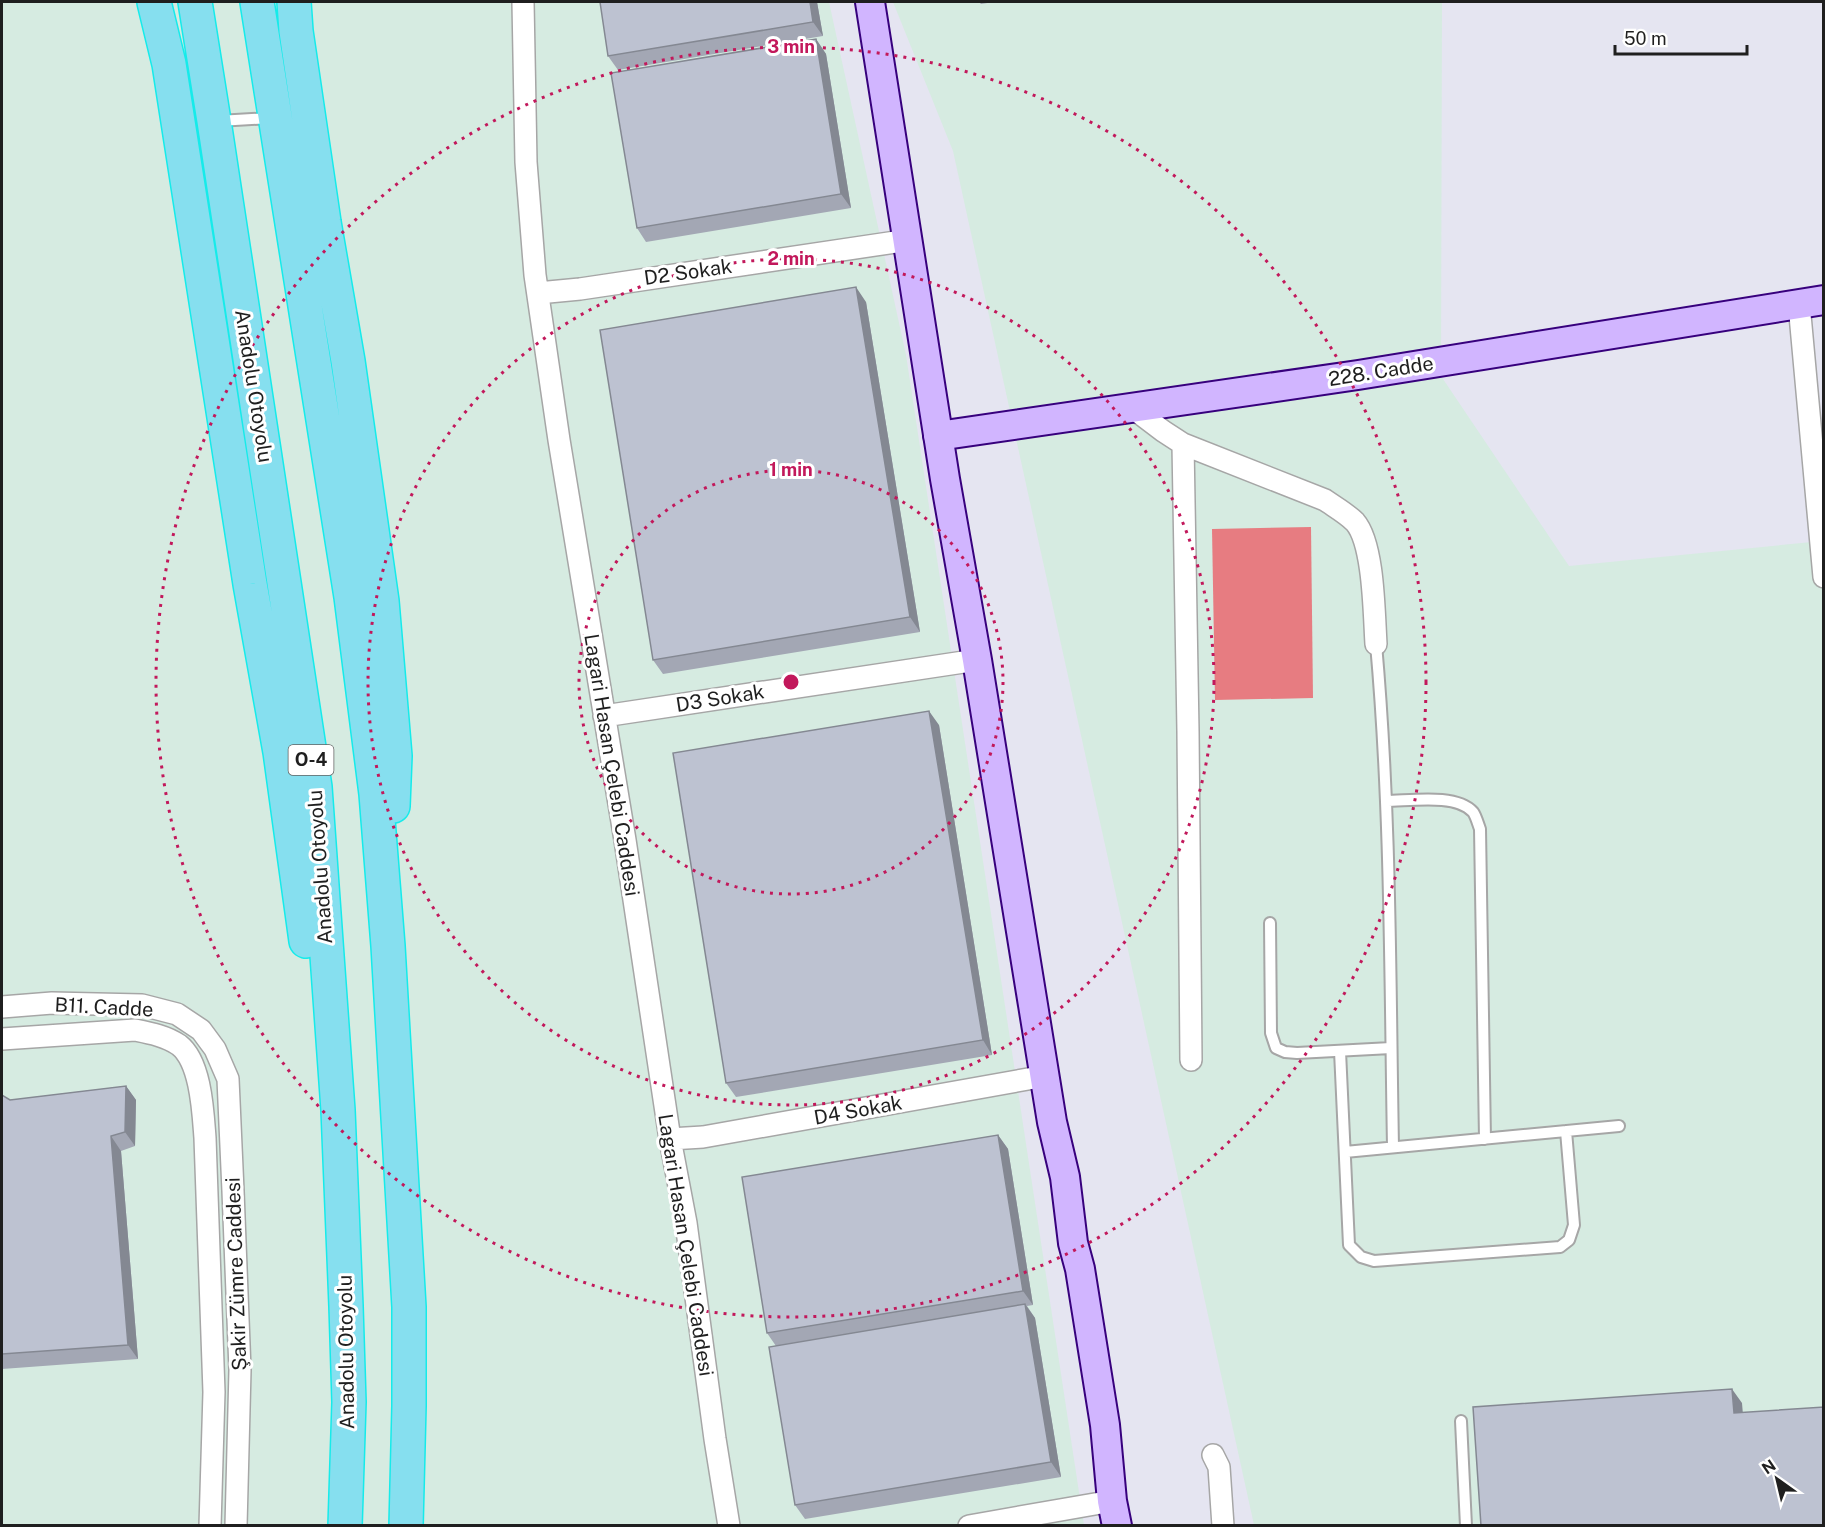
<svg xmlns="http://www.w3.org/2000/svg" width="1825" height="1527" viewBox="0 0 1825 1527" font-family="'Public Sans',sans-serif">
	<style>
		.industrial { fill: #d6ebe1 }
		.pitch { fill: #e77c81 }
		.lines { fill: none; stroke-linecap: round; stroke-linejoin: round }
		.lane-casing { stroke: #a6a6a6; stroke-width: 14 }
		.street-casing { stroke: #a6a6a6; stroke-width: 24 }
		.secondary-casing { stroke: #37007d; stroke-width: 32 }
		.highway-casing { stroke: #16ebea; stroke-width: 36 }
		.lane { stroke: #fff; stroke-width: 10 }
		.street { stroke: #fff; stroke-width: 21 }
		.secondary { stroke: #d1b5ff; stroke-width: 28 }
		.highway { stroke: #86dfef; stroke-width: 33 }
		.wall { fill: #a3a7b4 }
		.shaded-wall { fill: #848892 }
		.building { fill: #bdc2d1; stroke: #848892; stroke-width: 1.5 }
		.ring { fill: none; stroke: #c2185b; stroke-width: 3; stroke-dasharray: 3 6 }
		.labels { text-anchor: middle; stroke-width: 6; stroke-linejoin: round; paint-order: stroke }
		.shield { fill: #fff; stroke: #626262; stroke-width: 1.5 }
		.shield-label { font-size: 18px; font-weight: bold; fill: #1f1f1f }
		.street-label { font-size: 20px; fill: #1f1f1f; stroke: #fff }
		.centre { fill: #c2185b; stroke: #fff; stroke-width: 3 }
		.ring-label { font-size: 18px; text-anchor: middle; font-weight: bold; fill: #c2185b; stroke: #fff; stroke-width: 6; stroke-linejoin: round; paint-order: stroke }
	</style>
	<rect width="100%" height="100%" fill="#e5e5f1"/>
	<path class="industrial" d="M2 2H829L906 355 1084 1525 2 1526Z
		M893 2H1442L1441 376 1569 566 1822 541 1823 1525H1254L953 151Z"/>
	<path class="pitch" d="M1311 527 1313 698 1215 700 1212 529Z"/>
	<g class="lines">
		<defs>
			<path id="lane" d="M218 121 271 118
				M1376 644C1391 811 1390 980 1393 1147
				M1386 801C1409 801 1456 793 1473 812 1476 816 1478 824 1480 829L1485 1139
				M1270 923 1271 1033 1276 1048 1285 1052 1297 1053 1391 1048
				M1340 1051 1349 1245 1361 1257 1374 1261 1560 1247 1569 1240 1574 1225 1566 1131
				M1345 1152 1619 1126
				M1461 1421 1466 1526"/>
			<path id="street" d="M523 2 526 162 535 275 559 440 625 840 670 1139 686 1223 715 1439 729 1526
				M538 293 580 289 909 240
				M1799 304 1824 577
				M1134 409 1163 431 1183 444 1325 500C1335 507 1346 513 1355 522 1374 544 1374 614 1376 644
				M1183 444 1188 731 1191 1060
				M604 716 977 660
				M2 1007 52 1003 142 1005 177 1014 201 1030 215 1049 228 1079 233 1191 240 1370 236 1526
				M2 1039 135 1030C150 1033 166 1036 179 1045 201 1062 203 1112 205 1138L214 1392 210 1526
				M670 1139 703 1137 1045 1076
				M1213 1455 1219 1467 1223 1526
				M969 1526 1112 1501"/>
			<path id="secondary" d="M870 2 945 479 977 660 1052 1122 1065 1177 1073 1243 1080 1269 1105 1425 1112 1501 1117 1526
				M938 436 1358 375 1824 300"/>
			<path id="highway" d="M154 2 169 64 250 584 280 752 306 941
				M195 2 214 121 315 787 338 1110 346 1306 349 1402 345 1526
				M257 2 351 597 376 794 388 946 409 1307V1406L406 1526
				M294 2 296 31 324 222 348 361 382 601 395 756 393 806"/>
		</defs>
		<use href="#lane" class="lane-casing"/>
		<use href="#street" class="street-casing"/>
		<use href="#secondary" class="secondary-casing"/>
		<use href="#highway" class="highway-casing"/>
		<use href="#lane" class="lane"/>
		<use href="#street" class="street"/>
		<use href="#secondary" class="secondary"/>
		<use href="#highway" class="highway"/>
	</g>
	<path class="wall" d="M817 2 823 36 618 70 608 56Z
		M979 2H994L981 4Z
		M816 39 826 54 851 208 646 242 637 228Z
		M866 302 920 632 663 674 653 660Z
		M939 725 992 1055 736 1097 726 1083Z
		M126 1086 136 1100 135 1146 121 1151 138 1359 2 1369V1095L10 1100Z
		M998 1135 1008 1149 1033 1305 1027 1306 1035 1318 1061 1477 805 1519 795 1505 776 1346 767 1333Z"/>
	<path class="shaded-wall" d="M810 2H817L823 36 813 22Z
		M816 39 826 54 851 208 841 194Z
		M856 287 866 302 920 632 910 617Z
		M929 711 939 725 992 1055 983 1040Z
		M126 1086 136 1100 135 1146 125 1132Z
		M998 1135 1008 1149 1033 1305 1023 1291Z
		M111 1136 121 1151 138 1359 128 1345Z
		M1025 1304 1035 1318 1061 1477 1051 1462Z
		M1732 1389 1742 1403 1744 1427 1734 1413Z"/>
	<path class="building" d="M600 2H810L813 22 608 56Z
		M816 39 841 194 637 228 611 73Z
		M856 287 910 617 653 660 600 330Z
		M929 711 983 1040 726 1083 673 753Z
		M126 1086 125 1132 111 1136 128 1345 2 1354V1095L10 1100Z
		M998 1135 1023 1291 767 1333 742 1177Z
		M1025 1304 1051 1462 795 1505 769 1347Z
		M1732 1389 1734 1413 1824 1407V1526H1481L1473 1407Z"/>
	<g class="ring">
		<circle cx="791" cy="682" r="212"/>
		<circle cx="791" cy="682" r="423"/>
		<circle cx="791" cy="682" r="635"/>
	</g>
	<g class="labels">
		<rect class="shield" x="288.5" y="745" width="45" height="30" rx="4.5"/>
		<g class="shield-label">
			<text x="311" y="766">O-4</text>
		</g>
		<g class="street-label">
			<text transform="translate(688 272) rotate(-8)" y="7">D2 Sokak</text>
			<text transform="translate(1381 371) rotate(-9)" y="7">228. Cadde</text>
			<text transform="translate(254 386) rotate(81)" y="7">Anadolu Otoyolu</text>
			<text transform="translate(720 698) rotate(-9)" y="7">D3 Sokak</text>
			<text transform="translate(612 765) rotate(81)" y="7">Lagari Hasan Çelebi Caddesi</text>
			<text transform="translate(320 867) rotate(-94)" y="7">Anadolu Otoyolu</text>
			<text transform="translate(104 1007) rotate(3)" y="7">B11. Cadde</text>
			<text transform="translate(858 1110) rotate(-10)" y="7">D4 Sokak</text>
			<text transform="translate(686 1245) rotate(81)" y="7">Lagari Hasan Çelebi Caddesi</text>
			<text transform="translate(236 1274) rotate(-92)" y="7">Şakir Zümre Caddesi</text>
			<text transform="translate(346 1352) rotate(-91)" y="7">Anadolu Otoyolu</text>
		</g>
	</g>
	<circle cx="791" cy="682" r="9" class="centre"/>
	<g class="ring-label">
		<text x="791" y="53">3 min</text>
		<text x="791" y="265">2 min</text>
		<text x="791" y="476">1 min</text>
	</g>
	<rect width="1825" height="1527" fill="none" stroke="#1f1f1f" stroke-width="6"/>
	<g transform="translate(1777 1479) rotate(326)" stroke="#ffffff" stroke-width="4.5" paint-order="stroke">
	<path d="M0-4.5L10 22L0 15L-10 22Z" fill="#1f1f1f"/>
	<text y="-9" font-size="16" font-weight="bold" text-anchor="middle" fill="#1f1f1f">N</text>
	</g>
	<path d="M1615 45v9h132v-9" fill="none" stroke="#1f1f1f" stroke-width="3"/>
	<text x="1624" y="45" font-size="18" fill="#1f1f1f" stroke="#ffffff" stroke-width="4.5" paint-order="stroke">50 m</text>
</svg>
